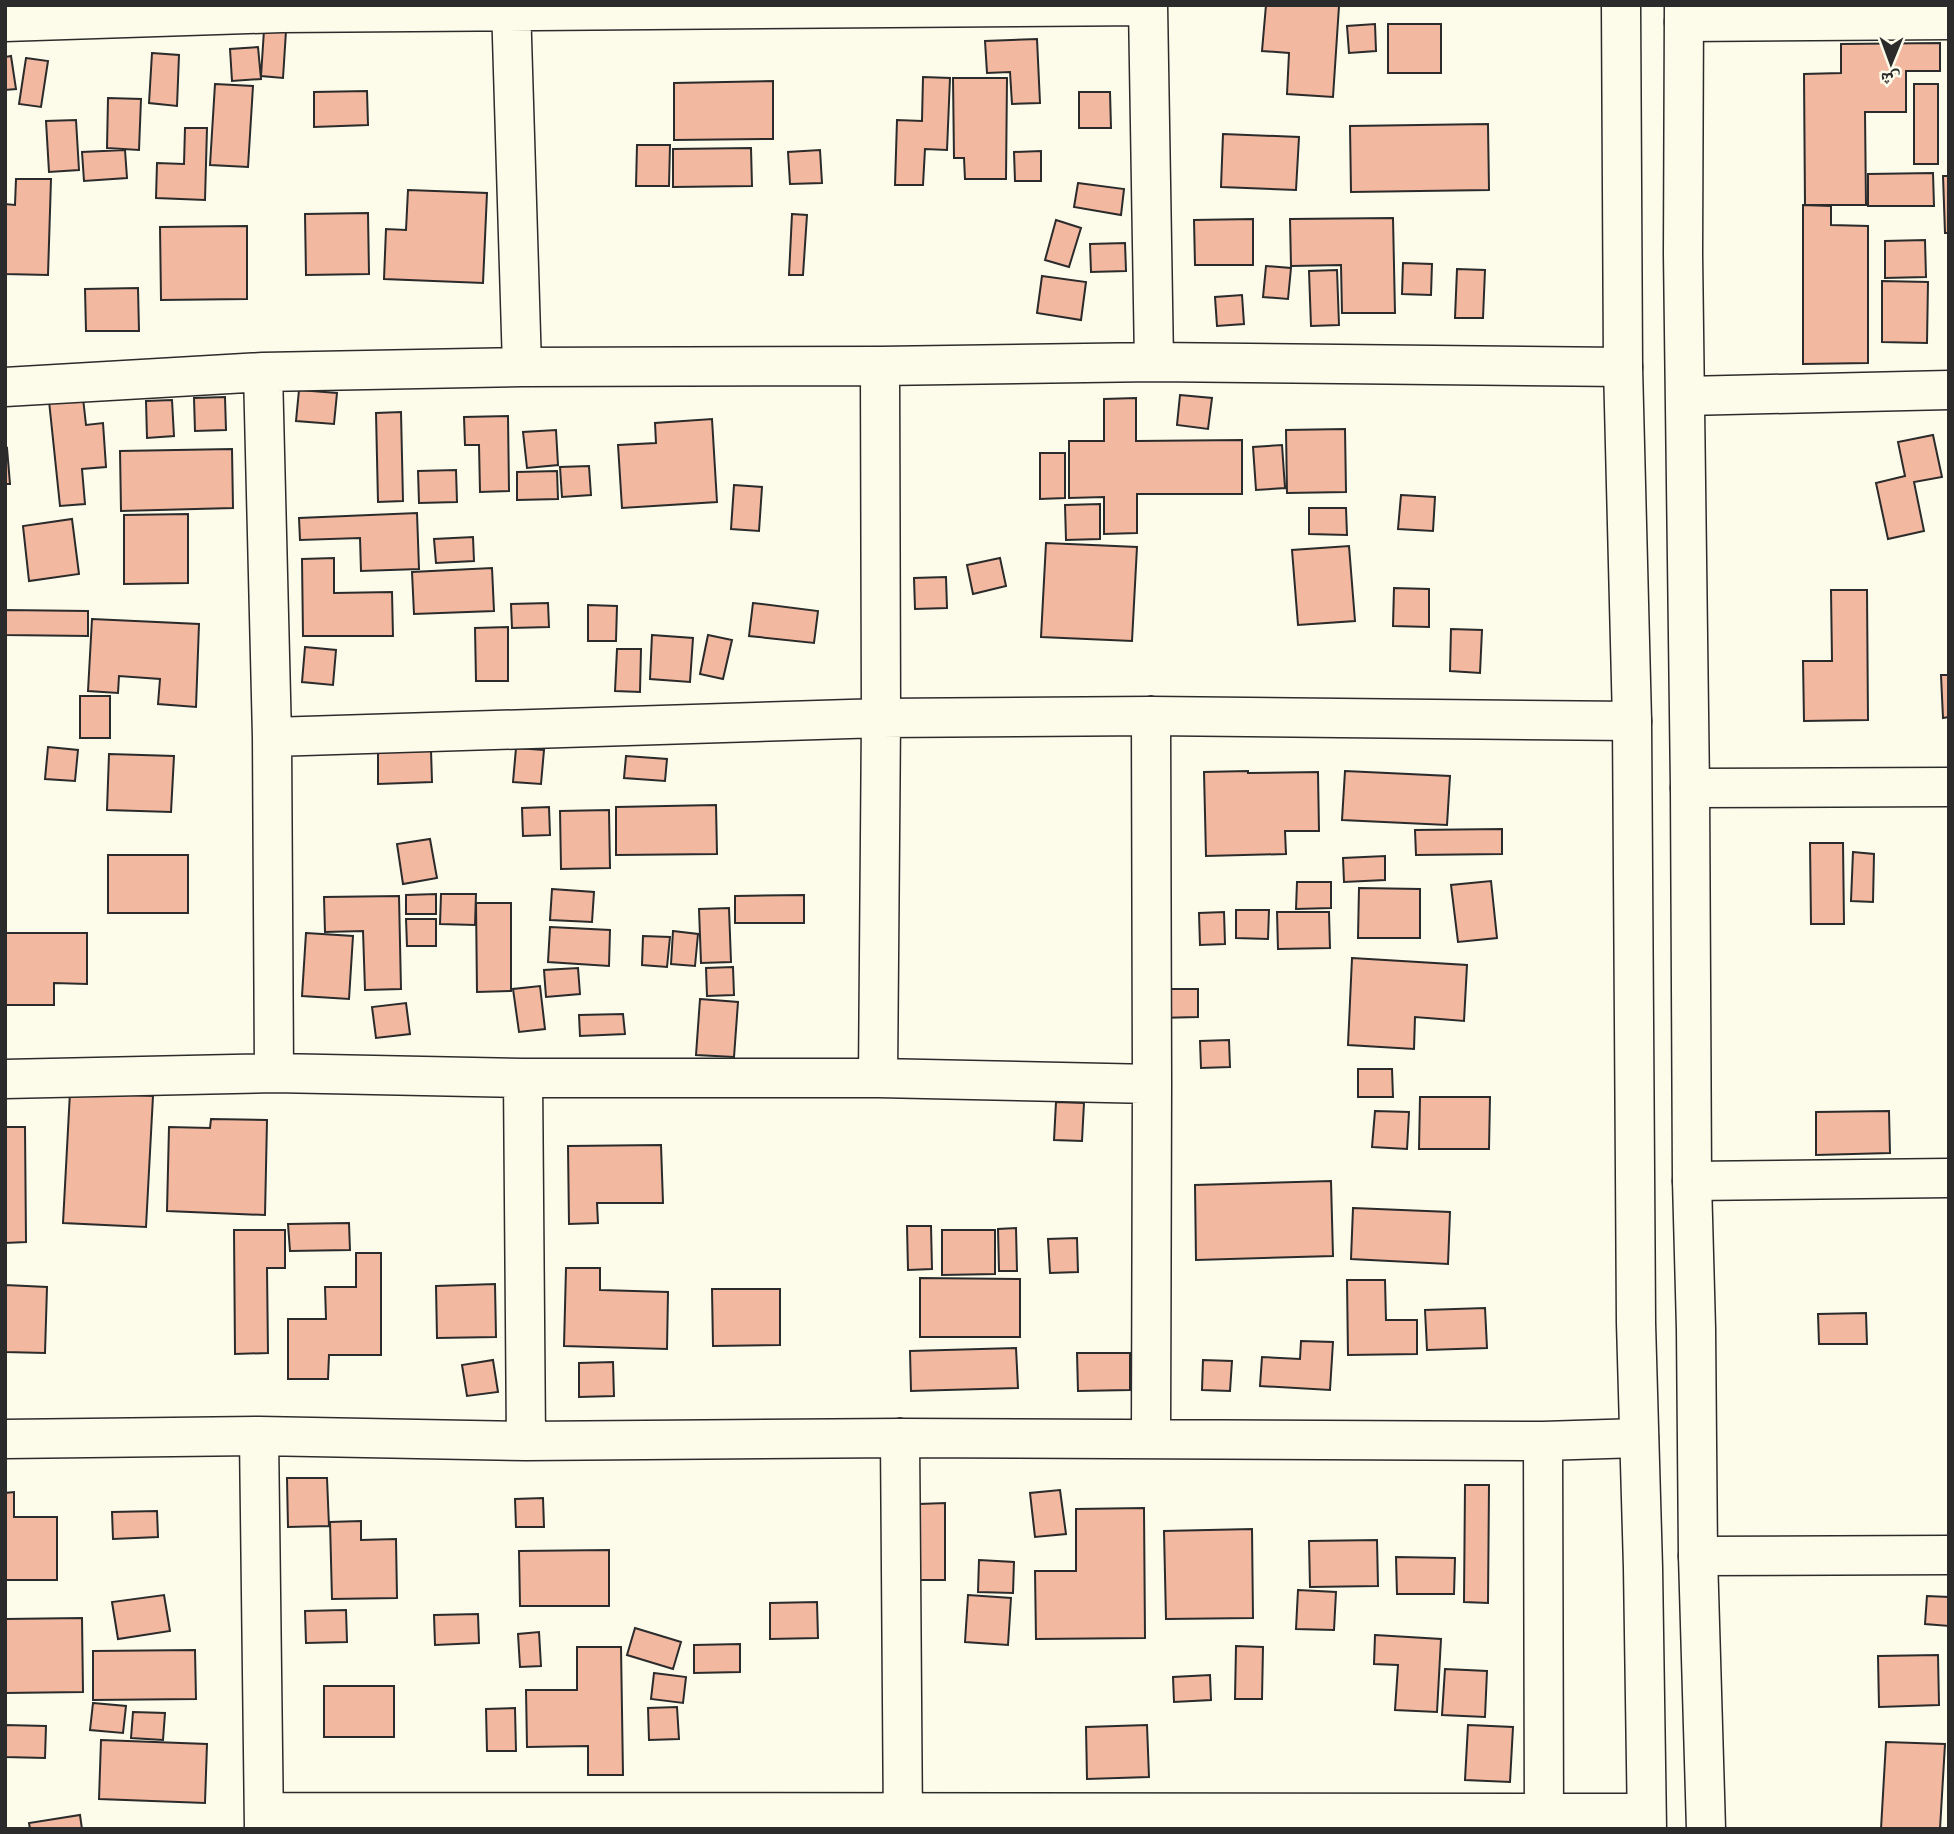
<svg xmlns="http://www.w3.org/2000/svg" width="1954" height="1834" viewBox="0 0 1954 1834" font-family="Raleway,'Noto Naskh Arabic',sans-serif">
	<style>
		.building { fill: #f2b8a0; stroke: #2b2b2b; stroke-width: 2 }
		.lines { fill: none; stroke-linecap: round; stroke-linejoin: round }
		.street-casing { stroke: #2b2b2b; stroke-width: 41 }
		.secondary-casing { stroke: #2b2b2b; stroke-width: 41 }
		.street { stroke: #fdfbea; stroke-width: 38 }
		.secondary { stroke: #fdfbea; stroke-width: 38 }
	</style>
	<rect width="100%" height="100%" fill="#fdfbea"/>
	<path class="building" d="M1266 5 1339 6 1333 97 1287 94 1289 53 1262 51Z
		M1375 24 1376 51 1349 53 1347 26Z
		M1388 24H1441V73H1388Z
		M264 30 286 31 283 78 261 76Z
		M1037 39 1040 103 1012 104 1010 72 987 73 985 41Z
		M1940 43V71H1906V112H1865L1866 205H1805L1804 74 1841 73V44Z
		M258 47 261 79 232 81 230 49Z
		M152 53 179 55 177 106 149 103Z
		M11 56 16 89 5 90V57Z
		M26 58 48 61 41 107 19 104Z
		M923 77 950 78 947 150 925 149 923 185H895L897 120 922 121Z
		M953 78H1007L1006 179H965L964 158H954Z
		M773 81V139L674 140V83Z
		M215 84 253 86 248 167 210 165Z
		M1914 84H1938V164H1914Z
		M367 91 368 125 314 127V92Z
		M1079 92H1110L1111 128H1079Z
		M108 98 141 99 139 150 107 148Z
		M76 120 79 170 49 172 46 121Z
		M1488 124 1489 190 1351 192 1350 126Z
		M185 128H207L205 200 156 198 157 163 184 164Z
		M1223 134 1299 137 1296 190 1221 187Z
		M637 145H670L669 186H636Z
		M751 148 752 186 673 187V149Z
		M125 150 127 178 84 181 82 152Z
		M820 150 822 183 790 184 788 152Z
		M1041 151V181H1015L1014 152Z
		M1933 173 1934 206H1868V174Z
		M1943 176H1949V233H1945Z
		M16 179H51L48 275 5 274V204L15 205Z
		M1078 183 1124 189 1121 215 1074 207Z
		M408 190 487 193 483 283 384 279 386 229 406 230Z
		M1803 205 1831 206V225L1868 226V363L1803 364Z
		M368 213 369 274 306 275 305 214Z
		M792 214 807 215 803 275H789Z
		M1393 218 1395 313H1342L1341 265 1291 266 1290 219Z
		M1253 219V265H1195L1194 220Z
		M1056 220 1081 228 1069 267 1045 260Z
		M247 226V299L161 300 160 227Z
		M1925 240 1926 277 1885 278V241Z
		M1125 243 1126 271 1091 272 1090 244Z
		M1403 263 1432 264 1431 295 1402 294Z
		M1266 266 1291 268 1288 299 1263 297Z
		M1457 269 1485 270 1483 318H1455Z
		M1337 270 1339 325 1311 326 1309 271Z
		M1042 276 1086 282 1081 320 1037 313Z
		M1882 281 1928 282 1927 343 1882 342Z
		M138 288 139 331H86L85 289Z
		M1242 295 1244 324 1217 326 1215 297Z
		M299 390 337 393 334 424 296 421Z
		M1180 395 1212 398 1208 429 1177 425Z
		M225 397 226 430 195 431 194 398Z
		M83 398 86 425 103 423 106 467 82 469 85 504 60 506 49 401Z
		M1136 398V441L1242 440V494H1137V533L1104 534V497L1069 498V441H1104V399Z
		M172 400 174 436 147 438 146 401Z
		M401 412 403 501 378 502 376 413Z
		M508 416 509 491 480 492 479 445H465L464 417Z
		M712 419 717 502 622 508 618 445 656 443 655 423Z
		M1345 429 1346 492 1287 493 1286 430Z
		M556 430 558 465 527 468 523 432Z
		M1933 435 1942 477 1914 482 1924 531 1888 539 1876 483 1905 476 1898 442Z
		M1282 445 1285 488 1256 490 1253 447Z
		M7 448 10 484H5V449Z
		M232 449 233 508 121 511 120 451Z
		M1040 453H1065V498L1040 499Z
		M589 466 591 495 562 497 560 467Z
		M456 470 457 502 419 503 418 471Z
		M557 471 558 499 517 500V472Z
		M734 485 762 487 759 531 731 529Z
		M1401 495 1435 497 1433 531 1398 529Z
		M1100 504V539L1066 540 1065 505Z
		M1309 508H1346L1347 535 1309 534Z
		M417 513 419 569 361 571 360 538 300 540 299 518Z
		M188 514V583L124 584V515Z
		M72 519 79 574 29 581 23 526Z
		M473 537 474 561 436 563 434 539Z
		M1046 543 1137 547 1132 641 1041 637Z
		M1349 546 1355 621 1298 625 1292 550Z
		M334 558V593L392 592 393 636H303L302 559Z
		M1000 558 1006 586 973 594 967 565Z
		M492 568 494 611 414 614 412 572Z
		M946 577 947 608 915 609 914 578Z
		M1394 588 1429 589V627L1393 626Z
		M1831 590H1867L1868 720 1804 721 1803 661H1832Z
		M548 603 549 627 512 628 511 604Z
		M753 603 818 611 814 643 749 636Z
		M588 605 617 606 616 641H588Z
		M5 610 88 611V636L5 635Z
		M92 619 199 624 196 707 158 704 160 679 119 676 118 693 88 691Z
		M508 627V681H476L475 628Z
		M1451 629 1482 630 1480 673 1450 671Z
		M652 635 693 638 690 682 650 679Z
		M708 635 732 640 723 679 700 674Z
		M305 647 336 650 333 685 302 682Z
		M617 649H641L640 692 615 691Z
		M1941 675H1949V717L1943 718Z
		M80 696H110V738H80Z
		M48 747 78 750 75 781 45 779Z
		M516 748 544 750 541 784 513 782Z
		M431 750 432 782 378 784V751Z
		M109 754 174 756 171 812 107 810Z
		M626 756 667 759 665 781 624 778Z
		M1248 771V773L1318 772 1319 831H1285L1286 854 1206 856 1204 772Z
		M1345 771 1450 776 1447 825 1342 820Z
		M716 805 717 854 616 855V807Z
		M549 807 550 835 523 836 522 808Z
		M609 810 610 868 561 869 560 811Z
		M1502 829V854L1416 855 1415 830Z
		M430 839 437 878 403 884 397 844Z
		M1810 843H1843L1844 924H1811Z
		M1853 852 1874 854 1873 902 1851 901Z
		M108 855H188V913H108Z
		M1385 856V880L1344 882 1343 858Z
		M1491 881 1497 938 1458 942 1451 885Z
		M1297 882H1331V908L1296 909Z
		M1359 888 1420 889V938H1358Z
		M552 889 594 892 592 922 550 920Z
		M436 894V914H406V895Z
		M441 894H476L475 925 440 924Z
		M804 895V923H735V896Z
		M399 896 401 989 365 990 363 931 325 932 324 897Z
		M476 903H511V991L477 992Z
		M729 908 731 962 701 963 699 909Z
		M1236 910H1269L1268 939 1236 938Z
		M1224 912 1225 944 1200 945 1199 913Z
		M1277 912H1329L1330 948 1278 949Z
		M406 919H436V946H407Z
		M550 927 610 930 609 966 548 962Z
		M673 931 698 934 695 966 671 964Z
		M5 933H87V984L54 983V1005H5Z
		M306 933 353 936 349 999 302 996Z
		M643 936 670 937 667 967 642 965Z
		M1352 958 1467 965 1464 1021 1415 1017 1414 1049 1348 1045Z
		M733 967 734 995 707 996 706 968Z
		M578 968 580 994 546 997 544 970Z
		M540 986 545 1029 519 1032 513 989Z
		M1159 989H1198V1017L1158 1018Z
		M700 999 738 1002 734 1057 696 1055Z
		M406 1003 410 1034 376 1038 372 1007Z
		M623 1014 625 1034 580 1036 579 1015Z
		M1229 1040 1230 1067 1201 1068 1200 1041Z
		M1358 1069H1392L1393 1097H1358Z
		M70 1092 153 1096 146 1227 63 1223Z
		M1420 1097H1490L1489 1149H1419Z
		M1056 1102 1084 1103 1082 1141 1054 1140Z
		M1375 1111 1409 1112 1407 1149 1372 1147Z
		M1889 1111 1890 1153 1816 1155V1112Z
		M211 1119 267 1120 265 1215 167 1211 169 1127 210 1128Z
		M5 1127H25L26 1242 5 1243Z
		M661 1145 663 1203H597L598 1223 569 1224 568 1146Z
		M1331 1181 1333 1256 1196 1260 1195 1185Z
		M1353 1208 1450 1212 1448 1264 1351 1259Z
		M349 1223 350 1250 290 1251 288 1224Z
		M907 1226H931L932 1269 908 1270Z
		M1016 1228 1017 1271H999L998 1229Z
		M234 1230H285V1268H267L268 1353 235 1354Z
		M942 1230H995V1274L942 1275Z
		M1077 1238 1078 1272 1050 1273 1048 1239Z
		M356 1253H381V1355H329L328 1379H288V1319H326L325 1287H356Z
		M566 1268H600V1290L668 1292 667 1349 564 1346Z
		M920 1278 1020 1279V1337H920Z
		M1347 1280H1385L1386 1320H1417V1354L1348 1355Z
		M495 1284 496 1337 437 1338 436 1286Z
		M5 1285 47 1287 45 1353 5 1352Z
		M712 1289H780V1345L713 1346Z
		M1485 1308 1487 1348 1427 1350 1425 1310Z
		M1866 1313 1867 1344H1819L1818 1314Z
		M1301 1341 1333 1342 1330 1390 1260 1386 1262 1357 1300 1359Z
		M1016 1348 1018 1388 911 1391 910 1351Z
		M1077 1353H1130V1390L1078 1391Z
		M493 1360 498 1392 467 1396 462 1365Z
		M1203 1360 1232 1361 1230 1391 1202 1390Z
		M613 1362 614 1396 579 1397V1363Z
		M287 1478H327L329 1526 288 1527Z
		M1465 1485H1489L1488 1603 1464 1602Z
		M1060 1490 1066 1534 1035 1537 1030 1493Z
		M14 1492V1517H57V1580H5V1493Z
		M543 1498 544 1527H516L515 1499Z
		M945 1503V1580H920L919 1504Z
		M1144 1508 1145 1638 1036 1639 1035 1571H1076V1509Z
		M157 1511 158 1537 113 1539 112 1512Z
		M361 1521V1540L396 1539 397 1598 332 1599 330 1522Z
		M1252 1529 1253 1618 1166 1619 1164 1531Z
		M1377 1540 1378 1586 1310 1587 1309 1541Z
		M609 1550V1606H520L519 1551Z
		M1396 1557 1455 1558 1454 1594H1397Z
		M979 1560 1014 1562 1013 1593 978 1592Z
		M1298 1590 1336 1592 1334 1630 1296 1629Z
		M164 1595 170 1631 118 1639 112 1602Z
		M968 1595 1011 1598 1008 1645 965 1642Z
		M1927 1596 1949 1597V1626L1925 1624Z
		M817 1602 818 1638 770 1639V1603Z
		M346 1610 347 1642 306 1643 305 1611Z
		M478 1614 479 1643 435 1645 434 1615Z
		M82 1618 83 1692 5 1693V1619Z
		M635 1628 681 1642 673 1669 627 1655Z
		M539 1632 541 1666 520 1667 518 1634Z
		M1375 1635 1441 1639 1437 1712 1395 1710 1398 1665 1374 1664Z
		M740 1644V1672L694 1673V1645Z
		M1236 1646 1263 1647 1262 1699H1235Z
		M577 1647H621L623 1775H588V1746L527 1747 526 1690H577Z
		M195 1650 196 1699 93 1700V1651Z
		M1938 1655 1939 1705 1879 1707 1878 1656Z
		M1445 1669 1487 1671 1485 1717 1442 1715Z
		M654 1673 686 1677 683 1703 651 1699Z
		M1210 1675 1211 1700 1174 1702 1173 1677Z
		M324 1686H394V1737H324Z
		M93 1703 126 1706 123 1733 90 1730Z
		M677 1707 679 1739 649 1740 648 1708Z
		M515 1708 516 1751H487L486 1709Z
		M133 1712 165 1713 163 1740 131 1738Z
		M5 1725 46 1726 45 1758 5 1757Z
		M1147 1725 1149 1777 1087 1779 1086 1727Z
		M1468 1725 1513 1727 1510 1782 1465 1780Z
		M101 1740 207 1744 205 1803 99 1799Z
		M1886 1742 1945 1744 1940 1829H1881Z
		M80 1815 82 1829H30L29 1823Z"/>
	<g class="lines">
		<defs>
			<path id="street" d="M511 5 522 367
				M1148 5 1154 362
				M5 22 281 13 1148 6
				M1684 22 1949 20
				M263 372 272 737 274 1073
				M5 387 263 372 522 367 880 366 1154 362 1623 367
				M1686 396 1949 390
				M272 737 881 718 1151 716 1632 721
				M1690 788 1949 787
				M523 1078 526 1441
				M878 1078 881 718 880 366
				M5 1079 274 1073 523 1078H878L1152 1084
				M1692 1181 1949 1178
				M259 1436 264 1829
				M900 1438 903 1829
				M5 1439 259 1436 526 1441 900 1438 1543 1441 1639 1438
				M1151 1439 1152 1084 1151 716
				M1543 1441 1544 1829
				M1698 1556 1949 1555
				M264 1812 1646 1813"/>
			<path id="secondary" d="M1621 5 1623 367 1632 721 1636 1323 1643 1568 1647 1829
				M1684 5 1683 254 1690 788 1692 1181 1696 1329 1698 1556 1706 1829"/>
		</defs>
		<use href="#street" class="street-casing"/>
		<use href="#secondary" class="secondary-casing"/>
		<use href="#street" class="street"/>
		<use href="#secondary" class="secondary"/>
	</g>
	<rect width="1954" height="1834" fill="none" stroke="#2b2b2b" stroke-width="14"/>
	<g transform="translate(1891 63) rotate(181)" stroke="#fdfbea" stroke-width="5" paint-order="stroke">
	<path d="M0-5L12 26L0 18L-12 26Z" fill="#2b2b2b"/>
	<text y="-10" font-size="19" font-weight="bold" text-anchor="middle" fill="#2b2b2b">ش</text>
	</g>
</svg>
